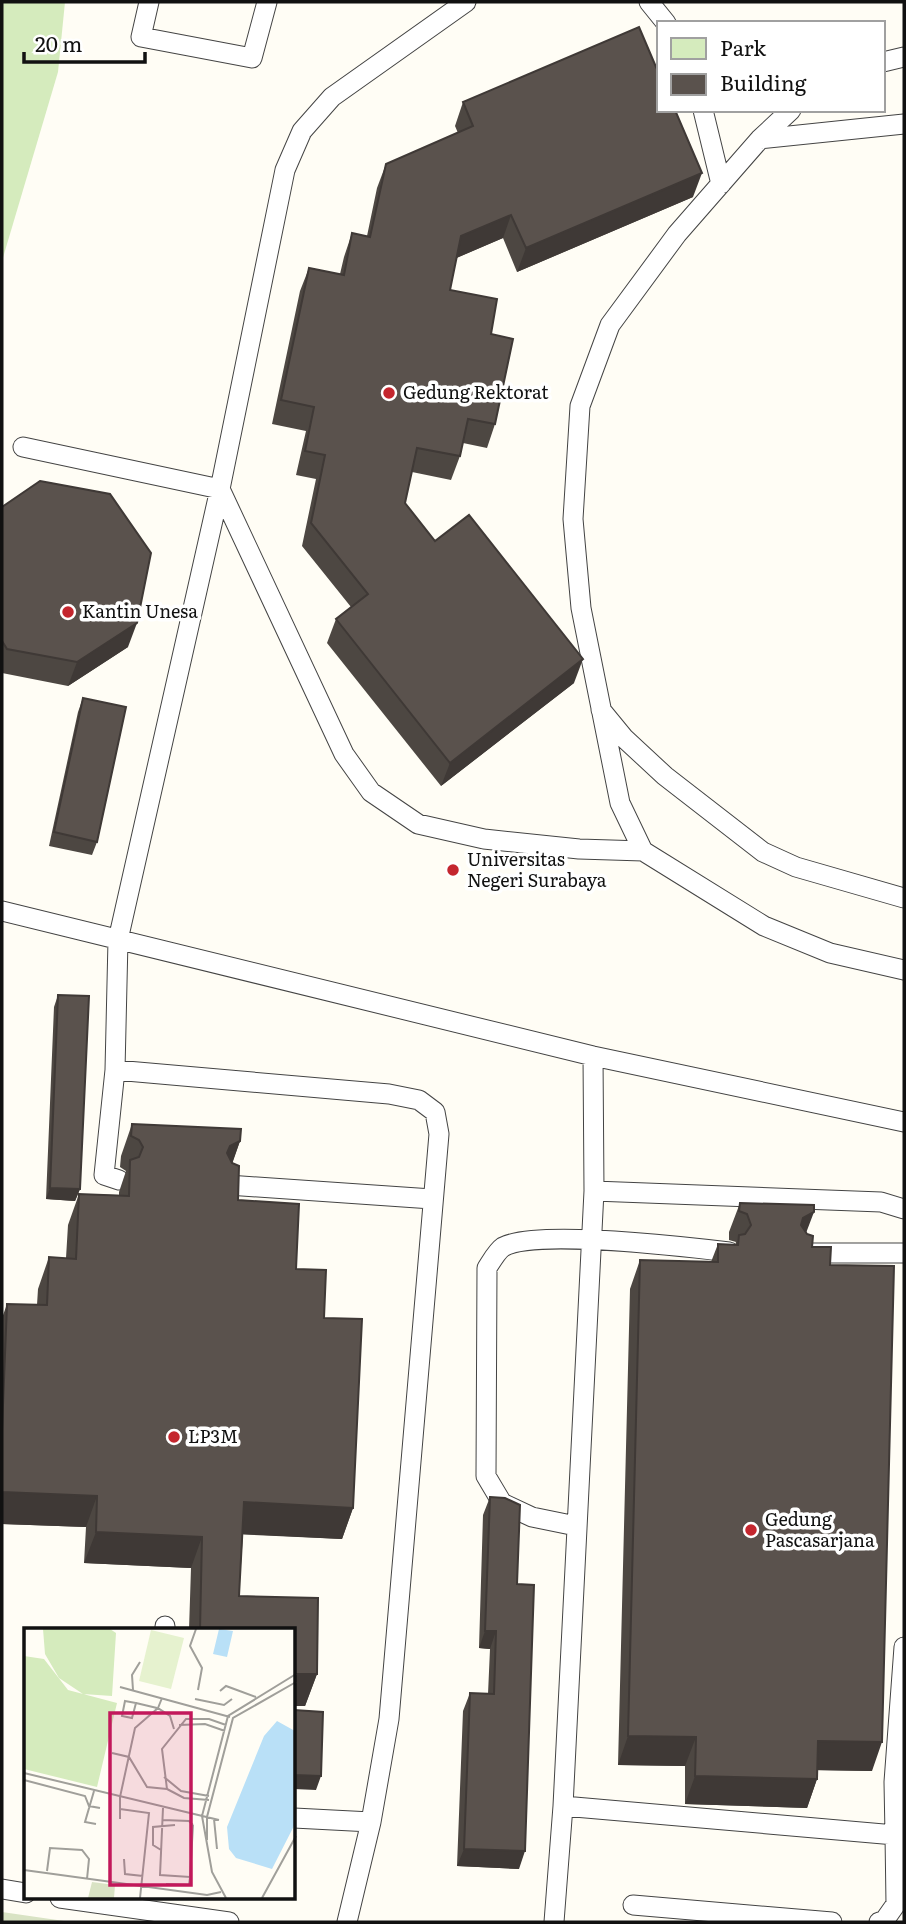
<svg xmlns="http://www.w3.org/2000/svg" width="906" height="1924" viewBox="0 0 906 1924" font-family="Literata,serif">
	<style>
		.green { fill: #d5ebbd }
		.cemetery { fill: #d9e3c4 }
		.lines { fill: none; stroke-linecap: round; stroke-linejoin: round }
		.lane-casing { stroke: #444; stroke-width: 21 }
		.lane { stroke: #fff; stroke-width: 19 }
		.wall { fill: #4d4742 }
		.shaded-wall { fill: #3f3936 }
		.building { fill: #5a524d; stroke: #3f3936; stroke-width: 2 }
		.poi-dot { fill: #c4262e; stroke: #fff; stroke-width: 2.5 }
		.labels { text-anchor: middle; stroke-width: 7; stroke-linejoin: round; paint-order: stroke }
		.poi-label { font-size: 18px; fill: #111; stroke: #fff; text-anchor: start }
		.inset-road { fill: none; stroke: #a09f9a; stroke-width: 2 }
		.view { fill: #c2185b; fill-opacity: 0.15; stroke: #c2185b; stroke-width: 3.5 }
		.inset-edge { fill: none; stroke: #111; stroke-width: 3.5 }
	</style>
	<rect width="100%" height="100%" fill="#fffdf5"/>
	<path class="green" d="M2 2H65L58 72 2 261Z"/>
	<path class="cemetery" d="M2 1912 64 1921V1922H2Z"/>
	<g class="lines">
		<defs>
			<path id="lane" d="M149 2 141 37 252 58 267 2
				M649 2 666 23
				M883 62 904 57
				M703 110 721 184
				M791 110 760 139 677 234 610 325 580 406 573 519 581 608 620 803 643 851 764 926 830 953 904 970
				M760 139 904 124
				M23 447 220 489 344 754 371 792 418 824 484 839 579 849 643 851
				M601 710 624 738 665 776 763 852 796 867 904 898
				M2 911 593 1056 904 1122
				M593 1056 594 1191 563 1806 895 1835 894 1782 904 1647
				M115 1070 389 1094 419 1100 435 1112 439 1134 389 1719 371 1822 347 1922
				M119 1180 104 1175 115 1070 118 940 220 489 285 170 302 131 332 97 466 2
				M228 1185 432 1199
				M594 1191 881 1202 904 1209
				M804 1253H904
				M576 1526 532 1517 502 1503 486 1476 487 1268C491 1262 497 1251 503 1247 535 1229 687 1247 729 1252
				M165 1630V1626
				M294 1818 371 1822
				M2 1889 26 1893
				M60 1898 229 1922
				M633 1905 832 1922
				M554 1922 563 1806
				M879 1922 884 1921 896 1904 895 1835"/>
		</defs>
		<use href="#lane" class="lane-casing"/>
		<use href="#lane" class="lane"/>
	</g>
	<path class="wall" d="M463 102 693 197 517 272 503 238 456 258 450 290 491 334 495 424 487 448 463 443 460 456 451 480 412 472 405 503 435 541 574 683 441 786 327 643 336 619 351 607 302 546 316 479 296 475 306 431 272 424 300 291 309 268 340 274 344 257 352 233 367 236 377 188 386 164 458 133 455 126Z
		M2 507 128 647 68 686 2 673Z
		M83 698 97 842 92 855 49 846 78 712Z
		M58 995 80 1189 75 1201 46 1199 54 1007Z
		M132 1124 241 1129 240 1141 232 1163 239 1166 238 1200 299 1204 296 1269 326 1270 324 1318 362 1319 353 1508 342 1539 243 1534 239 1596 318 1598 317 1674 305 1706H294V1630H189L191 1568 84 1563 86 1527 2 1524V1318L7 1304 37 1305 38 1289 49 1257 66 1258 68 1225 79 1194 119 1195V1192L126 1171 120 1167 121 1156Z
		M740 1203 806 1233 812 1247 830 1265 872 1771 817 1770V1779L807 1808 685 1804V1766L618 1765 630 1289 640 1260 711 1262 718 1244 735 1245 736 1242 729 1240V1232Z
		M490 1497 517 1584 519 1869 457 1866 463 1711 470 1693 488 1694 490 1649 479 1648 483 1515Z"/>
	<path class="shaded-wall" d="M702 173 693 197 517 272 526 248Z
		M511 215 503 238 452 260 461 236Z
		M137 623 128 647 68 686 77 662Z
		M583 659 574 683 441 786 450 763Z
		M240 1141 229 1173 218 1178 230 1146Z
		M50 1188 80 1189 75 1201 46 1199Z
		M814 1212 803 1241 793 1246 803 1218Z
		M2 1492 97 1496 86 1527 2 1524Z
		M244 1502 353 1508 342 1539 233 1534Z
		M96 1532 202 1537 191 1568 84 1563Z
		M485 1631H496L490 1649 479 1648Z
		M294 1674H317L305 1706H294Z
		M628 1736 696 1737 685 1766 618 1765Z
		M818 1741 882 1742 872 1771 807 1770Z
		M294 1775 321 1776 316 1790 294 1789Z
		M695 1776 817 1779 807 1808 685 1804Z
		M464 1849 525 1851 519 1869 457 1866Z"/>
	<path class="building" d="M639 27 659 74V110H675L702 173 526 248 511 215 461 236 450 290 497 299 491 334 513 339 495 424 468 419 460 456 417 448 405 503 435 541 469 515 583 659 450 763 336 619 368 594 311 523 325 455 305 451 314 407 281 400 309 268 344 275 352 233 370 237 386 164 473 126 463 102Z
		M40 481 110 494 151 553 137 623 77 662 7 649 2 641V507Z
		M83 698 126 707 97 842 54 832Z
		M58 995 89 996 80 1189 50 1188Z
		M132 1124 241 1129 240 1141 230 1146 227 1153 232 1163 239 1166 238 1200 299 1204 296 1269 326 1270 324 1318 362 1319 353 1508 244 1502 239 1596 318 1598 317 1674H294V1630H200L202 1537 96 1532 97 1496 2 1492V1430L7 1304 47 1305 49 1257 76 1259 79 1194 129 1196 130 1160 139 1157 143 1147 139 1140 131 1136Z
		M740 1203 814 1205V1212L803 1218 801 1225 807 1234 813 1236 812 1247H831L830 1265 894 1266 882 1742 818 1741 817 1779 695 1776 696 1737 628 1736 640 1260 718 1262V1244L738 1245 739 1235 745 1234 751 1225 747 1214 739 1211Z
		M490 1497 505 1498 520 1505 517 1584 534 1585 525 1851 464 1849 470 1693 494 1694 496 1631H485Z
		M294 1710 323 1712 321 1776 294 1775Z"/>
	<g class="poi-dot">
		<circle cx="389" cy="393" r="7"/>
		<circle cx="68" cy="612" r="7"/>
		<circle cx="453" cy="870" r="7"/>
		<circle cx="174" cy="1437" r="7"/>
		<circle cx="751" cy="1530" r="7"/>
	</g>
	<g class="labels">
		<g class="poi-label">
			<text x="403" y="399">Gedung Rektorat</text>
			<text x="82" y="618">Kantin Unesa</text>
			<text x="467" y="866">Universitas<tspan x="467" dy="21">Negeri Surabaya</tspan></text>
			<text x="188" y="1443">LP3M</text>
			<text x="765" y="1526">Gedung<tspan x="765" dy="21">Pascasarjana</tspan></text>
		</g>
	</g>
	<g transform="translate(24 1628)">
		<rect width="271" height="271" fill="#fffdf5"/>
		<path d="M19 1H86L92 5 88 68 59 66 35 50 21 26ZM0 28 20 31 44 62 93 75 73 159 0 141Z" fill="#d5ebbd"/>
		<path d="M68 254 91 257 90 270H64Z" fill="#d9e3c4"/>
		<path d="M127 2 160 10 147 61 115 53Z" fill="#e6f2cf"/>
		<path d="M195 1 209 3 203 29 189 26ZM253 93 271 103 272 194 248 241 212 230 205 221 203 199 240 108Z" fill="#b9e0f7"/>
		<path class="inset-road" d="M172 1 166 18 178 40 174 62M96 59 206 89M109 62 108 47 116 34M196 63 202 58 232 69M138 70 134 80 146 88 150 101M171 71 200 77 208 71M101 73 112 75 108 90 98 88ZM112 75 133 80M155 97 181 96 201 103M88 125 105 129 123 159 143 161M0 145 195 192M140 149 157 163 185 168M0 152 61 168 65 178 76 180M70 163 61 194 72 196M185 172 160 170 143 161 138 121 162 91H185L202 97M139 180 136 247 166 249 169 197M96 181 125 185 116 270M96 191V169L111 100 134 80M190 191 193 221M139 192 165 193 169 197M183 212V189L209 90 272 54M137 222 129 217V199L151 197M100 231 101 246 119 248M0 242 183 267 197 264M23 243 26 220 58 222 65 231 63 251M142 256 165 257 166 250M202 270 188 244 178 188 204 88 272 46M238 270 272 208"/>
		<path class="view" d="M86 85H167V257H86Z"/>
		<rect width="271" height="271" class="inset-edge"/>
	</g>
	<rect width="906" height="1924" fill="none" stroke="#111111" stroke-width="7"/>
	<rect x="657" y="21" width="228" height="91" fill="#ffffff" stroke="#a0a0a0" stroke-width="2"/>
	<rect x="671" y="38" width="35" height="21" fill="#d5ebbd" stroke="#a0a0a0" stroke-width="2"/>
	<text x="720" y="56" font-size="21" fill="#111111">Park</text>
	<rect x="671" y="74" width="35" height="21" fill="#5a524d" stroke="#a0a0a0" stroke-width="2"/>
	<text x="720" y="91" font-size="21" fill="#111111">Building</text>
	<path d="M24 52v10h121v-10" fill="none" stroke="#111111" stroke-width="3.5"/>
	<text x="35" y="52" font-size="21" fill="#111111" stroke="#ffffff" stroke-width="5" paint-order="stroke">20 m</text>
</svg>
